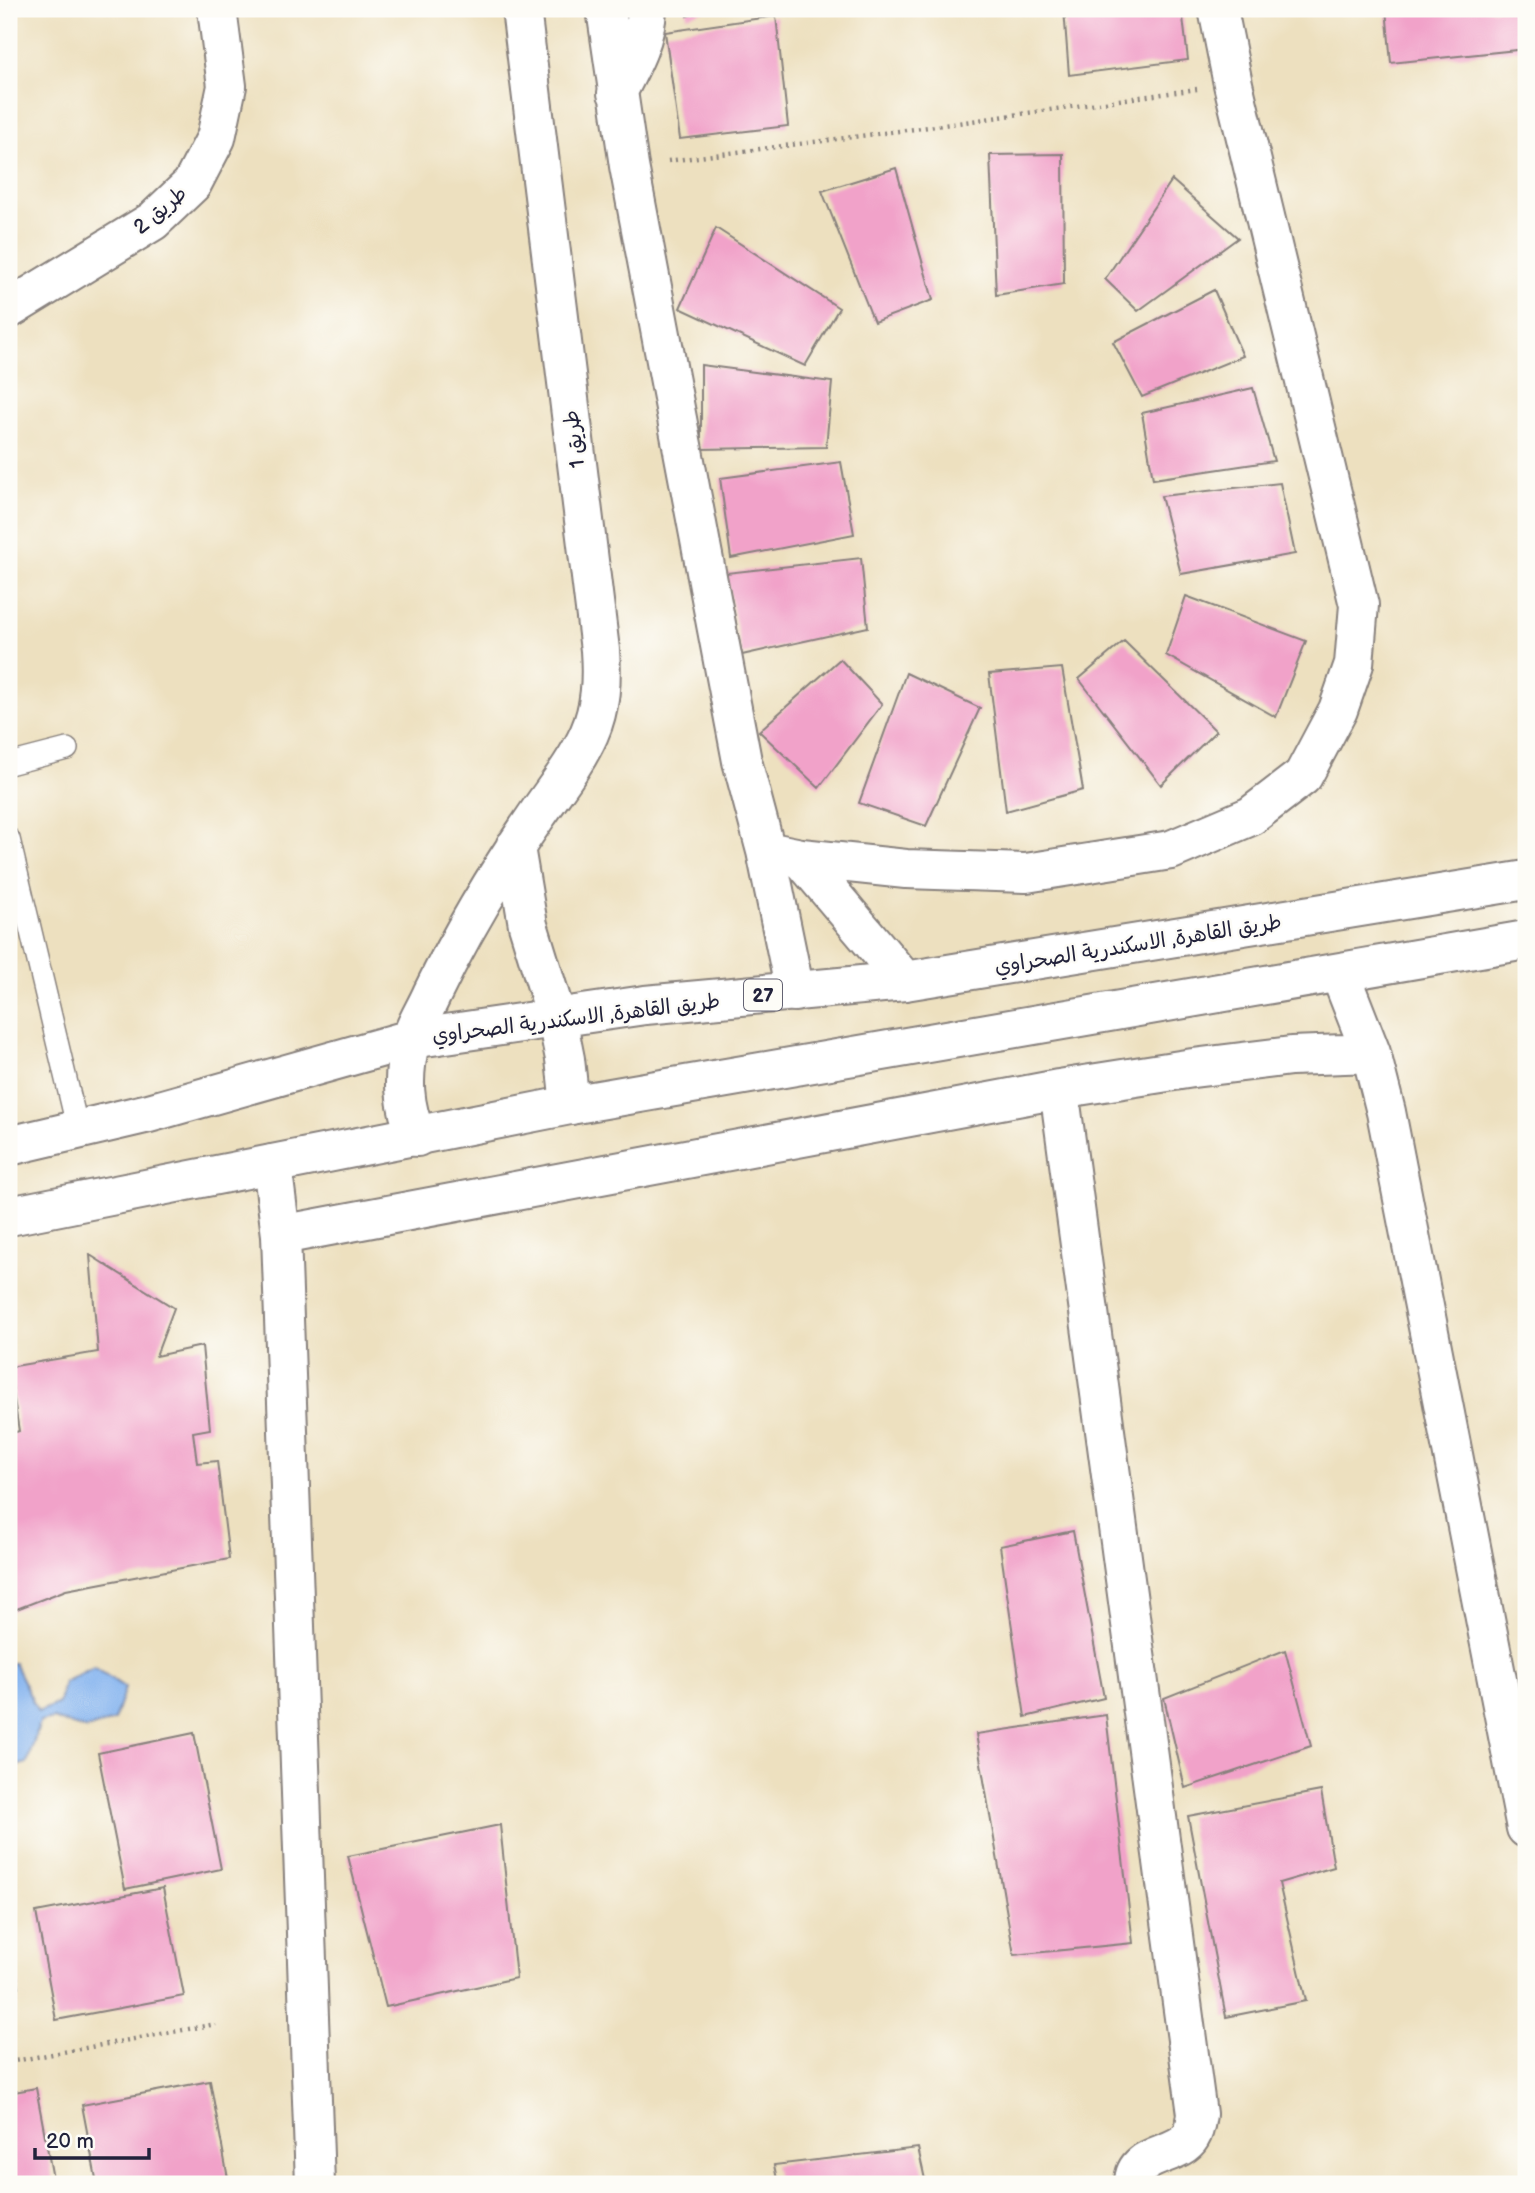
<svg xmlns="http://www.w3.org/2000/svg" width="1535" height="2193" viewBox="0 0 1535 2193" font-family="'Balsamiq Sans','Playpen Sans Arabic',sans-serif">
	<style>
		.water { fill: #85b4ef; stroke: #546b95; stroke-width: 2 }
		.building { fill: #f1a2c9 }
		.lines { fill: none; stroke-linecap: round; stroke-linejoin: round }
		.service-casing { stroke: #88817d; stroke-width: 24 }
		.minor-casing { stroke: #88817d; stroke-width: 42 }
		.trunk-casing { stroke: #88817d; stroke-width: 42 }
		.path { stroke: #88817d; stroke-width: 4.5; stroke-dasharray: 2 5; stroke-linecap: butt }
		.service { stroke: #fff; stroke-width: 21 }
		.minor { stroke: #fff; stroke-width: 38 }
		.trunk { stroke: #fff; stroke-width: 38 }
		.labels { text-anchor: middle; stroke-width: 5; stroke-linejoin: round; paint-order: stroke }
		.shield { fill: #fdfcf7; stroke: #646373; stroke-width: 2 }
		.shield-label { font-size: 19px; font-weight: bold; fill: #22223b }
		.street-label { font-size: 21px; fill: #22223b; stroke: #fdfcf7 }
	</style>
	<rect width="100%" height="100%" fill="#fdfcf7"/>
	<filter id="ink" filterUnits="userSpaceOnUse"><feTurbulence type="fractalNoise" baseFrequency=".0143" numOctaves="2"/><feDisplacementMap in="SourceGraphic" scale="14" xChannelSelector="R" yChannelSelector="G"/><feConvolveMatrix kernelMatrix="1 2 1 2 8 2 1 2 1" color-interpolation-filters="sRGB"/></filter>
	<filter id="wash" filterUnits="userSpaceOnUse"><feTurbulence type="fractalNoise" baseFrequency=".00686" numOctaves="4" result="noise"/><feDisplacementMap in="SourceGraphic" scale="28" xChannelSelector="R" yChannelSelector="G"/><feGaussianBlur stdDeviation="1.57" result="paint"/><feColorMatrix in="noise" values="0 0 0 0 0 0 0 0 0 0 0 0 0 0 0 0 0 1.4 0 .05"/><feComposite in="paint" operator="in"/></filter>
	<g filter="url(#wash)">
		<rect width="100%" height="100%" fill="#ede0bf"/>
		<path class="water" d="M9 1663H14L38 1712 59 1703 64 1682 94 1667 125 1688 114 1721 85 1729 53 1719 40 1722 27 1763 9 1768Z"/>
		<g id="blocks">
			<path class="building" d="M686 9H709L687 16Z
				M1064 9H1182L1188 60 1069 75Z
				M1386 9H1526V49L1391 63Z
				M776 16 788 126 680 139 665 32Z
				M1063 154 1064 284 996 295 990 155Z
				M896 168 933 300 874 322 822 191Z
				M1172 180 1238 238 1138 311 1105 279Z
				M716 228 839 308 805 366 680 308Z
				M1214 290 1243 356 1142 397 1113 342Z
				M701 365 832 382 826 447 701 449Z
				M1253 388 1274 461 1153 479 1142 413Z
				M841 462 854 534 731 558 720 478Z
				M1280 483 1295 554 1181 574 1161 496Z
				M861 558 868 627 742 655 726 573Z
				M1186 596 1306 641 1276 717 1166 655Z
				M1124 641 1216 731 1161 785 1079 679Z
				M840 659 882 704 819 788 759 731Z
				M1062 668 1083 790 1006 811 989 674Z
				M906 673 980 708 926 826 859 803Z
				M90 1255 174 1308 156 1356 202 1346 210 1429 193 1432 197 1463 217 1461 229 1559 66 1590 9 1612V1434L19 1431 9 1367 98 1352Z
				M1073 1531 1104 1698 1025 1717 1000 1546Z
				M1285 1650 1311 1746 1185 1788 1164 1698Z
				M1106 1715 1133 1943 1014 1955 976 1734Z
				M194 1733 221 1869 125 1889 98 1753Z
				M1321 1791 1334 1867 1279 1883 1306 2001 1226 2017 1188 1816Z
				M500 1825 516 1978 386 2007 348 1856Z
				M163 1888 184 1996 56 2020 36 1912Z
				M9 1937 19 1987 9 1989Z
				M210 2081 229 2184H97L82 2105Z
				M36 2088 54 2184H9V2093Z
				M918 2148 926 2184H778L774 2165Z"/>
		</g>
	</g>
	<g filter="url(#ink)">
		<use href="#blocks" fill-opacity="0" stroke="#88817d" stroke-width="2"/>
		<g class="lines">
			<defs>
				<path id="service" d="M9 764 67 749
					M9 839 78 1130"/>
				<path id="minor" d="M606 9 629 166 742 761 766 851 795 992
					M617 93C631 66 646 40 647 9
					M9 309 153 221 192 184 216 138 227 86 217 9
					M515 847 528 925 557 1019 565 1059 570 1105
					M766 851 801 858 906 869 1026 873 1171 850 1251 816 1303 776 1338 710 1354 664 1359 605 1233 84 1218 9
					M801 858 905 981
					M1340 974 1371 1053 1386 1112 1526 1828
					M1059 1089 1197 2114C1196 2121 1195 2130 1191 2136 1178 2158 1133 2151 1134 2184
					M417 1137C403 1105 402 1077 410 1043 414 1026 425 1010 432 994 462 932 498 872 537 815 555 789 576 763 589 734 601 707 602 679 600 650L521 9
					M272 1164 281 1235 315 2184
					M281 1235 1059 1089 1193 1068 1291 1056 1371 1053"/>
				<path id="trunk" d="M9 1146 149 1113 411 1039 645 1005 905 981 1526 880
					M9 1216 570 1105 1526 940"/>
			</defs>
			<use href="#service" class="service-casing"/>
			<use href="#minor" class="minor-casing"/>
			<use href="#trunk" class="trunk-casing"/>
			<path class="path" d="M668 161 922 128 1197 89
				M9 2062 216 2024"/>
			<use href="#service" class="service"/>
			<use href="#minor" class="minor"/>
			<use href="#trunk" class="trunk"/>
		</g>
	</g>
	<g class="labels">
		<rect class="shield" x="744" y="979.5" width="38" height="31" rx="5"/>
		<g class="shield-label">
			<text x="763" y="1002">27</text>
		</g>
		<g class="street-label">
			<text transform="translate(160 210) rotate(-40)" y="7">طريق 2</text>
			<text transform="translate(574 439) rotate(-97)" y="7">طريق 1</text>
			<text transform="translate(1138 944) rotate(-9)" y="7">طريق القاهرة, الاسكندرية الصحراوي</text>
			<text transform="translate(576 1018) rotate(-7)" y="7">طريق القاهرة, الاسكندرية الصحراوي</text>
		</g>
	</g>
	<rect width="1535" height="2193" fill="none" stroke="#fdfcf7" stroke-width="35"/>
	<path d="M35 2148v10h114v-10" fill="none" stroke="#22223b" stroke-width="3.5"/>
	<text x="46" y="2148" font-size="21" fill="#22223b" stroke="#fdfcf7" stroke-width="5" paint-order="stroke">20 m</text>
</svg>
